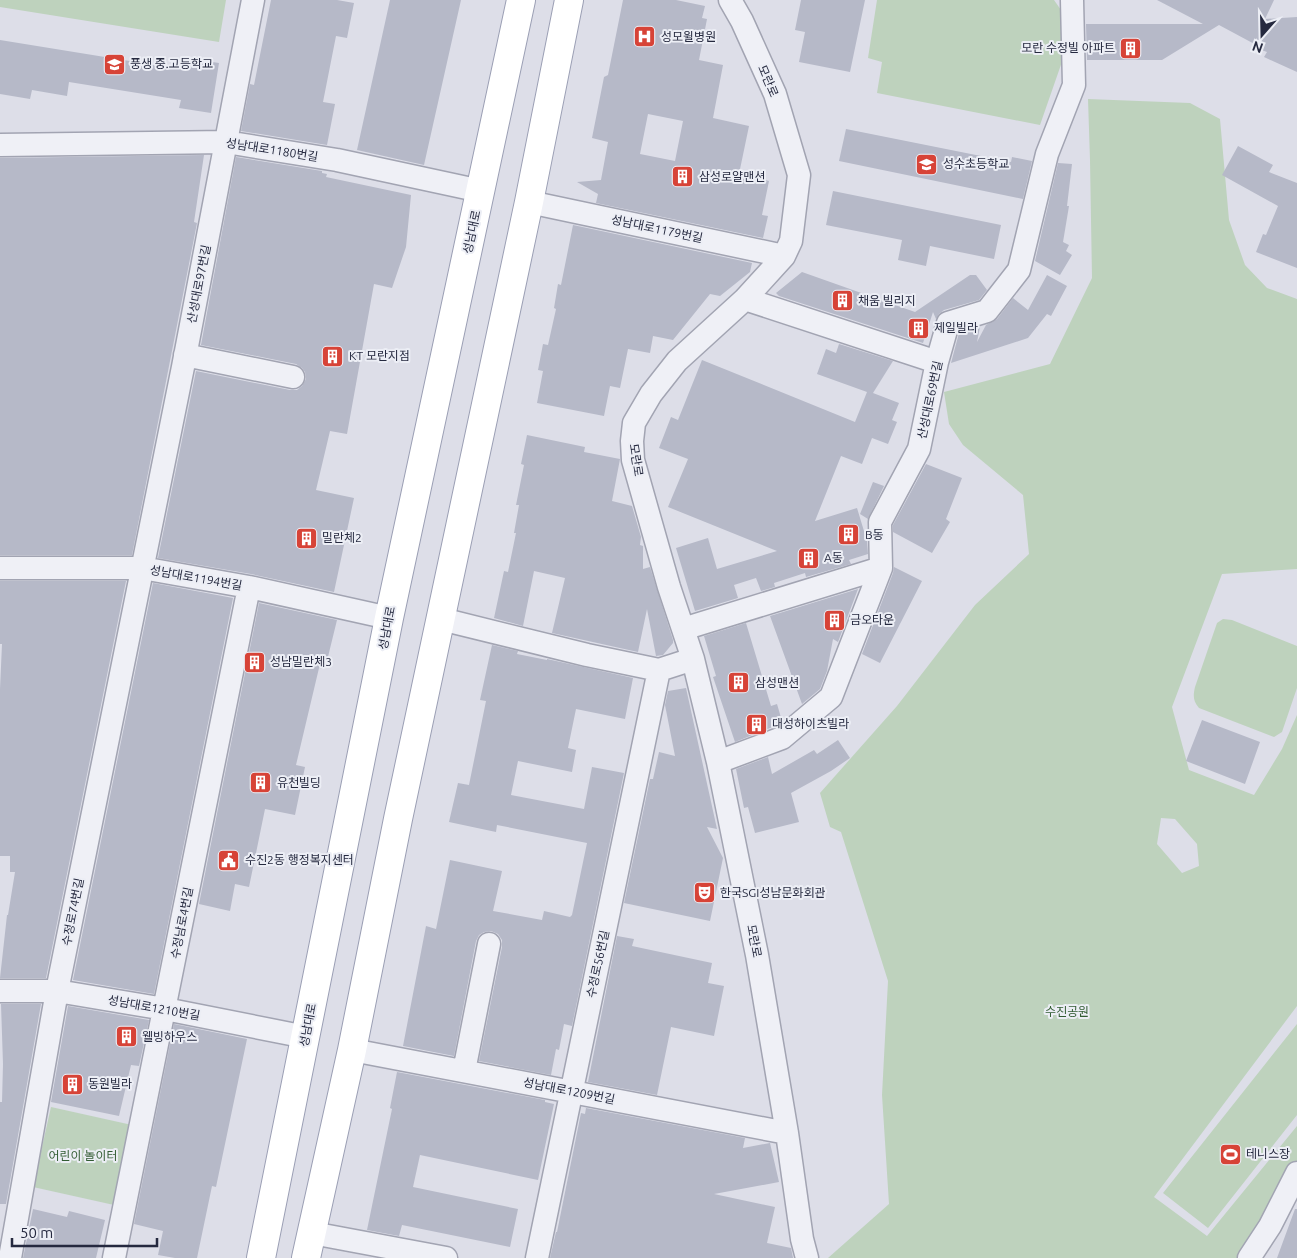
<svg xmlns="http://www.w3.org/2000/svg" width="1297" height="1258" viewBox="0 0 1297 1258" font-family="Ubuntu,'Noto Sans KR',sans-serif">
	<style>
		.green { fill: #bed2bd; fill-rule: evenodd }
		.building { fill: #b6b9c8; fill-rule: evenodd }
		.lines { fill: none; stroke-linecap: round; stroke-linejoin: round }
		.street-casing { stroke: #a2a4b2; stroke-width: 25 }
		.primary-casing { stroke: #9b9fb4; stroke-width: 30 }
		.street { stroke: #eff0f6; stroke-width: 22 }
		.primary { stroke: #fff; stroke-width: 28 }
		.labels { text-anchor: middle; stroke-width: 4; stroke-linejoin: round; paint-order: stroke }
		.poi-label { font-size: 12px; fill: #25293f; stroke: #eceef5; text-anchor: start }
		.street-label { font-size: 12px; fill: #25293f; stroke: #eceef5 }
		.park-label { font-size: 12px; fill: #325c33; stroke: #eceef5 }
	</style>
	<rect width="100%" height="100%" fill="#dddee8"/>
	<path class="green" d="M0 0H226L219 42 0 7Z
		M877 0H1054L1061 10 1064 56 1040 125 877 93 882 62 868 58Z
		M1088 99 1190 103 1220 119 1229 220 1245 265 1267 288 1297 299V569L1222 574 1172 707 1189 770 1254 795 1282 749 1297 715V1006L1154 1197 1207 1236 1297 1126V1161L1293 1171 1239 1258H828L889 1204 882 1095 888 981 841 832 830 827 820 793 897 706 975 605 1029 554 1023 495 963 445 949 424 944 392 1050 364 1092 278 1090 160ZM1161 818 1175 819 1197 844 1199 866 1182 873 1157 844Z
		M1223 619 1232 620 1297 646V688L1282 732 1274 737 1199 708C1193 701 1193 696 1195 687L1217 623Z
		M1297 1024V1115L1208 1228 1163 1193Z
		M51 1107 132 1125 114 1205 33 1187Z"/>
	<path class="building" d="M271 0H337L354 3 347 38 336 36 323 102 335 104 327 145 241 131 250 84 254 85Z
		M390 0H461L424 165 357 150Z
		M623 0H676L705 6 702 18 707 19 699 60 723 65 713 118 749 126 739 174 769 181 762 215 768 216 763 238 596 203 598 194 577 182 601 180 608 142 592 138 604 77 608 75ZM648 114 683 121 675 161 640 154Z
		M801 0H865L850 72 799 62 805 32 795 30Z
		M1157 0H1274L1265 19 1297 17V72L1264 57 1267 52 1259 49 1260 47 1219 25 1162 60H1087L1086 24H1203Z
		M0 40 185 70 186 58 219 63 211 113 179 108 181 100 69 82 67 96 32 90 30 99 0 94Z
		M846 129 1011 162 1012 157 1032 161 1023 199 839 161Z
		M1238 146 1273 165 1269 172 1297 183V268L1256 252 1263 234 1266 235 1278 206 1222 175Z
		M204 155 194 222 197 223 132 555H0V158Z
		M236 157 322 171V173L327 174 326 177 411 195 406 247 392 288 374 284 347 434 330 431 316 490 354 498 334 592 251 574 158 558 196 371 290 390H297L302 386 306 379 305 372 302 368 296 364 201 345Z
		M1058 163 1072 164 1067 206H1069L1063 242 1069 245 1066 251 1072 255 1060 275 1035 261Z
		M833 191 1001 225 994 259 930 246 926 266 898 260 902 240 826 225Z
		M573 225 752 263 750 272 720 296 710 294 673 340 653 336 650 353 628 349 620 388 610 386 604 416 537 403 543 371 538 370 543 344 548 345 556 309 554 308 558 284 561 285Z
		M802 272 915 312 970 275H976L987 290 979 300 944 310 939 314 936 319 933 312 923 343 779 296 776 293Z
		M1047 275 1067 286 1051 316 1047 314 1028 338 951 363 959 333 980 327 977 342 986 325 997 319 1013 298 1028 310Z
		M839 344 893 361 873 393 899 403 892 420 897 422 888 444 872 438 862 464 841 456 815 521 857 508 867 541 868 554 849 560 851 564 806 577 805 573 774 583 775 587 761 591 756 578 734 585 738 598 695 611 676 548 708 538 717 569 777 551 668 507 688 459 659 448 671 417 678 420 702 360 855 422 867 392 817 374 826 349 836 353Z
		M527 435 585 447 584 452 620 459 612 501 632 506 641 537 640 545 643 546V569L650 567 673 640V643L663 655 656 656 647 609 638 652 552 633 565 578 534 571 523 626 494 618 504 571 508 572 516 533H514L519 505H516L524 465 521 464Z
		M926 464 962 478 946 519 950 522 932 553 893 532V525Z
		M873 482 884 486 868 519 860 514Z
		M894 567 922 581 880 663 862 654 893 573Z
		M0 581H126L46 978H0L7 915H8L15 872H10V856H0V689L2 644H0Z
		M153 583 233 598 154 994 73 980Z
		M858 589 838 642 833 639 827 671 820 689 802 704 770 616Z
		M259 603 337 620 325 669 319 668 296 765 305 767 295 815 265 809 249 887 235 884 230 911 199 904Z
		M746 623 771 706 777 704 782 721 775 726 735 742 713 677 716 676 704 636Z
		M492 645 518 651 517 654 547 660V659L633 678 625 719 576 709 568 748 576 750 572 772 518 761 511 795 584 809 592 767 624 773 572 1026 564 1024 559 1050 556 1049 551 1075 479 1061 502 947V940L498 934 491 931 484 932 479 935 476 941 454 1056 403 1046 426 926 436 929 450 860 502 871 493 911 542 920 544 911 570 917 572 915 587 843 497 825 496 832 449 822 458 783 469 785 486 701 480 700Z
		M686 688 717 829 707 827 723 858 710 921 624 903 650 779H653L659 752 675 756 665 705 668 691Z
		M1202 720 1260 742 1245 784 1186 761Z
		M838 740 850 758 831 771 791 793 799 822 755 833 748 807 744 808 736 769 768 757 772 774 814 750 817 754Z
		M617 936 634 939 632 946 712 963 708 983 724 986 714 1036 671 1027 657 1095 588 1082Z
		M1 1004H41L6 1204H0V1102H2L3 1064Z
		M68 1006 149 1020 139 1066 131 1065 119 1116 51 1102Z
		M174 1024 247 1039 216 1187 212 1186 197 1258H175L158 1255 163 1231 134 1224Z
		M397 1072 545 1100V1102L554 1104 538 1180 420 1155 413 1187 518 1209 510 1247 402 1225 399 1236 367 1230 392 1109 390 1108Z
		M586 1108 745 1138 743 1148 770 1143 779 1182 714 1194 775 1207 767 1243 791 1248 793 1258H550L556 1232H557L581 1113 585 1114Z
		M33 1209 67 1217 69 1211 105 1220 96 1258H23Z
		M1295 1209H1297V1258H1277Z"/>
	<g class="lines">
		<defs>
			<path id="street" d="M730 0 742 21 775 94 799 175 791 241 784 256 745 299 677 361 651 394 634 423 632 441 633 460 669 587 693 659 718 762 757 955 787 1133 802 1239 807 1258
				M0 145 226 142 337 160 481 191
				M529 202 784 256
				M745 299 937 362
				M185 355 293 377
				M0 568H142L249 587 389 618
				M441 619 587 655 659 670 693 659
				M683 629 881 568
				M718 762 782 738 831 697 881 568 880 522 919 449 937 362 948 323 987 311 1019 270 1047 154 1074 85 1072 0
				M0 991H57L165 1009 306 1037
				M352 1050 787 1133
				M464 1071 489 944
				M312 1233 446 1258
				M10 1258 57 991 183 367 253 0
				M114 1258 249 587
				M537 1258 659 670
				M1249 1258 1270 1226 1297 1173"/>
			<path id="primary" d="M261 1258 389 618 521 0
				M306 1258 352 1050 398 819 529 202 569 0"/>
		</defs>
		<use href="#street" class="street-casing"/>
		<use href="#primary" class="primary-casing"/>
		<use href="#street" class="street"/>
		<use href="#primary" class="primary"/>
	</g>
	<defs>
		<symbol id="hospital-square" viewBox="-11 -11 22 22"><rect x="-9" y="-9" width="18" height="18" rx="4" fill="#d74337" stroke="#eceef5"/><path d="M-5-5h3v3.5h4V-5h3V5h-3V1.5h-4V5h-3Z" fill="#fff"/></symbol>
		<symbol id="building-square" viewBox="-11 -11 22 22"><rect x="-9" y="-9" width="18" height="18" rx="4" fill="#d74337" stroke="#eceef5"/><path d="M-4-6H4V6H1V3H-1V6H-4ZM-2.5-4.3h1.7v1.8h-1.7ZM.8-4.3h1.7v1.8H.8ZM-2.5-1h1.7V.8h-1.7ZM.8-1h1.7V.8H.8Z" fill="#fff"/></symbol>
		<symbol id="school-square" viewBox="-11 -11 22 22"><rect x="-9" y="-9" width="18" height="18" rx="4" fill="#d74337" stroke="#eceef5"/><path d="M0-5L7-2L0 1L-7-2ZM-4 1L0 2.5L4 1V4Q0 6-4 4Z" fill="#fff"/></symbol>
		<symbol id="civic-square" viewBox="-11 -11 22 22"><rect x="-9" y="-9" width="18" height="18" rx="4" fill="#d74337" stroke="#eceef5"/><path d="M-.6-6.5H3V-4.5H.6V-3L4-1V1h2V6H-6V1h2V-1L-.6-3ZM-1.2 2.5V6h2.4V2.5Z" fill="#fff"/></symbol>
		<symbol id="theatre-square" viewBox="-11 -11 22 22"><rect x="-9" y="-9" width="18" height="18" rx="4" fill="#d74337" stroke="#eceef5"/><path d="M-5-5.5Q0-4 5-5.5V0Q5 5 0 6Q-5 5-5 0ZM-3.3-2.5H-1v1.5H-3.3ZM1-2.5H3.3v1.5H1ZM-2.8 1Q0 5.5 2.8 1Z" fill="#fff"/></symbol>
		<symbol id="stadium-square" viewBox="-11 -11 22 22"><rect x="-9" y="-9" width="18" height="18" rx="4" fill="#d74337" stroke="#eceef5"/><path d="M0-5a6.5 5 0 1 0 0 10a6.5 5 0 1 0 0-10ZM-3.5-1.8h7v3.6h-7Z" fill="#fff"/></symbol>
	</defs>
	<g fill-rule="evenodd">
		<use href="#hospital-square" x="632" y="24" width="25" height="25"/>
		<use href="#building-square" x="1118" y="36" width="25" height="25"/>
		<use href="#school-square" x="102" y="52" width="25" height="25"/>
		<use href="#school-square" x="914" y="152" width="25" height="25"/>
		<use href="#building-square" x="670" y="164" width="25" height="25"/>
		<use href="#building-square" x="830" y="288" width="25" height="25"/>
		<use href="#building-square" x="906" y="316" width="25" height="25"/>
		<use href="#building-square" x="320" y="344" width="25" height="25"/>
		<use href="#building-square" x="836" y="522" width="25" height="25"/>
		<use href="#building-square" x="294" y="526" width="25" height="25"/>
		<use href="#building-square" x="796" y="546" width="25" height="25"/>
		<use href="#building-square" x="822" y="608" width="25" height="25"/>
		<use href="#building-square" x="242" y="650" width="25" height="25"/>
		<use href="#building-square" x="726" y="670" width="25" height="25"/>
		<use href="#building-square" x="744" y="712" width="25" height="25"/>
		<use href="#building-square" x="248" y="770" width="25" height="25"/>
		<use href="#civic-square" x="216" y="848" width="25" height="25"/>
		<use href="#theatre-square" x="692" y="880" width="25" height="25"/>
		<use href="#building-square" x="114" y="1024" width="25" height="25"/>
		<use href="#building-square" x="60" y="1072" width="25" height="25"/>
		<use href="#stadium-square" x="1218" y="1142" width="25" height="25"/>
	</g>
	<g class="labels">
		<g class="poi-label">
			<text x="661" y="41">성모윌병원</text>
			<text x="1115" y="52" text-anchor="end">모란 수정빌 아파트</text>
			<text x="130" y="68">풍생 중.고등학교</text>
			<text x="943" y="168">성수초등학교</text>
			<text x="699" y="181">삼성로얄맨션</text>
			<text x="858" y="305">채움 빌리지</text>
			<text x="934" y="332">제일빌라</text>
			<text x="349" y="360">KT 모란지점</text>
			<text x="865" y="539">B동</text>
			<text x="322" y="542">밀란체2</text>
			<text x="824" y="562">A동</text>
			<text x="850" y="624">금오타운</text>
			<text x="270" y="666">성남밀란체3</text>
			<text x="755" y="687">삼성맨션</text>
			<text x="772" y="728">대성하이츠빌라</text>
			<text x="277" y="787">유천빌딩</text>
			<text x="245" y="864">수진2동 행정복지센터</text>
			<text x="720" y="897">한국SGI성남문화회관</text>
			<text x="142" y="1041">웰빙하우스</text>
			<text x="88" y="1088">동원빌라</text>
			<text x="1246" y="1158">테니스장</text>
		</g>
		<g class="street-label">
			<text transform="translate(768 81) rotate(67)" y="4">모란로</text>
			<text transform="translate(272 150) rotate(9)" y="4">성남대로1180번길</text>
			<text transform="translate(657 229) rotate(12)" y="4">성남대로1179번길</text>
			<text transform="translate(472 232) rotate(-78)" y="4">성남대로</text>
			<text transform="translate(199 284) rotate(-79)" y="4">산성대로97번길</text>
			<text transform="translate(930 400) rotate(-78)" y="4">산성대로69번길</text>
			<text transform="translate(636 460) rotate(81)" y="4">모란로</text>
			<text transform="translate(196 578) rotate(10)" y="4">성남대로1194번길</text>
			<text transform="translate(387 628) rotate(-79)" y="4">성남대로</text>
			<text transform="translate(73 912) rotate(-79)" y="4">수정로74번길</text>
			<text transform="translate(182 923) rotate(-79)" y="4">수정남로4번길</text>
			<text transform="translate(754 941) rotate(79)" y="4">모란로</text>
			<text transform="translate(598 964) rotate(-78)" y="4">수정로56번길</text>
			<text transform="translate(154 1008) rotate(10)" y="4">성남대로1210번길</text>
			<text transform="translate(308 1025) rotate(-79)" y="4">성남대로</text>
			<text transform="translate(569 1091) rotate(11)" y="4">성남대로1209번길</text>
		</g>
		<g class="park-label">
			<text x="1067" y="1016">수진공원</text>
			<text x="83" y="1160">어린이 놀이터</text>
		</g>
	</g>
	<g transform="translate(1262 35) rotate(200)" stroke="#eceef5" stroke-width="4" paint-order="stroke">
	<path d="M0-4L9 19L0 12L-9 19Z" fill="#25293f"/>
	<text y="-8" font-size="14" font-weight="bold" text-anchor="middle" fill="#25293f">N</text>
	</g>
	<path d="M12 1238v8h145v-8" fill="none" stroke="#25293f" stroke-width="2.5"/>
	<text x="20" y="1238" font-size="15" fill="#25293f" stroke="#eceef5" stroke-width="4" paint-order="stroke">50 m</text>
</svg>
